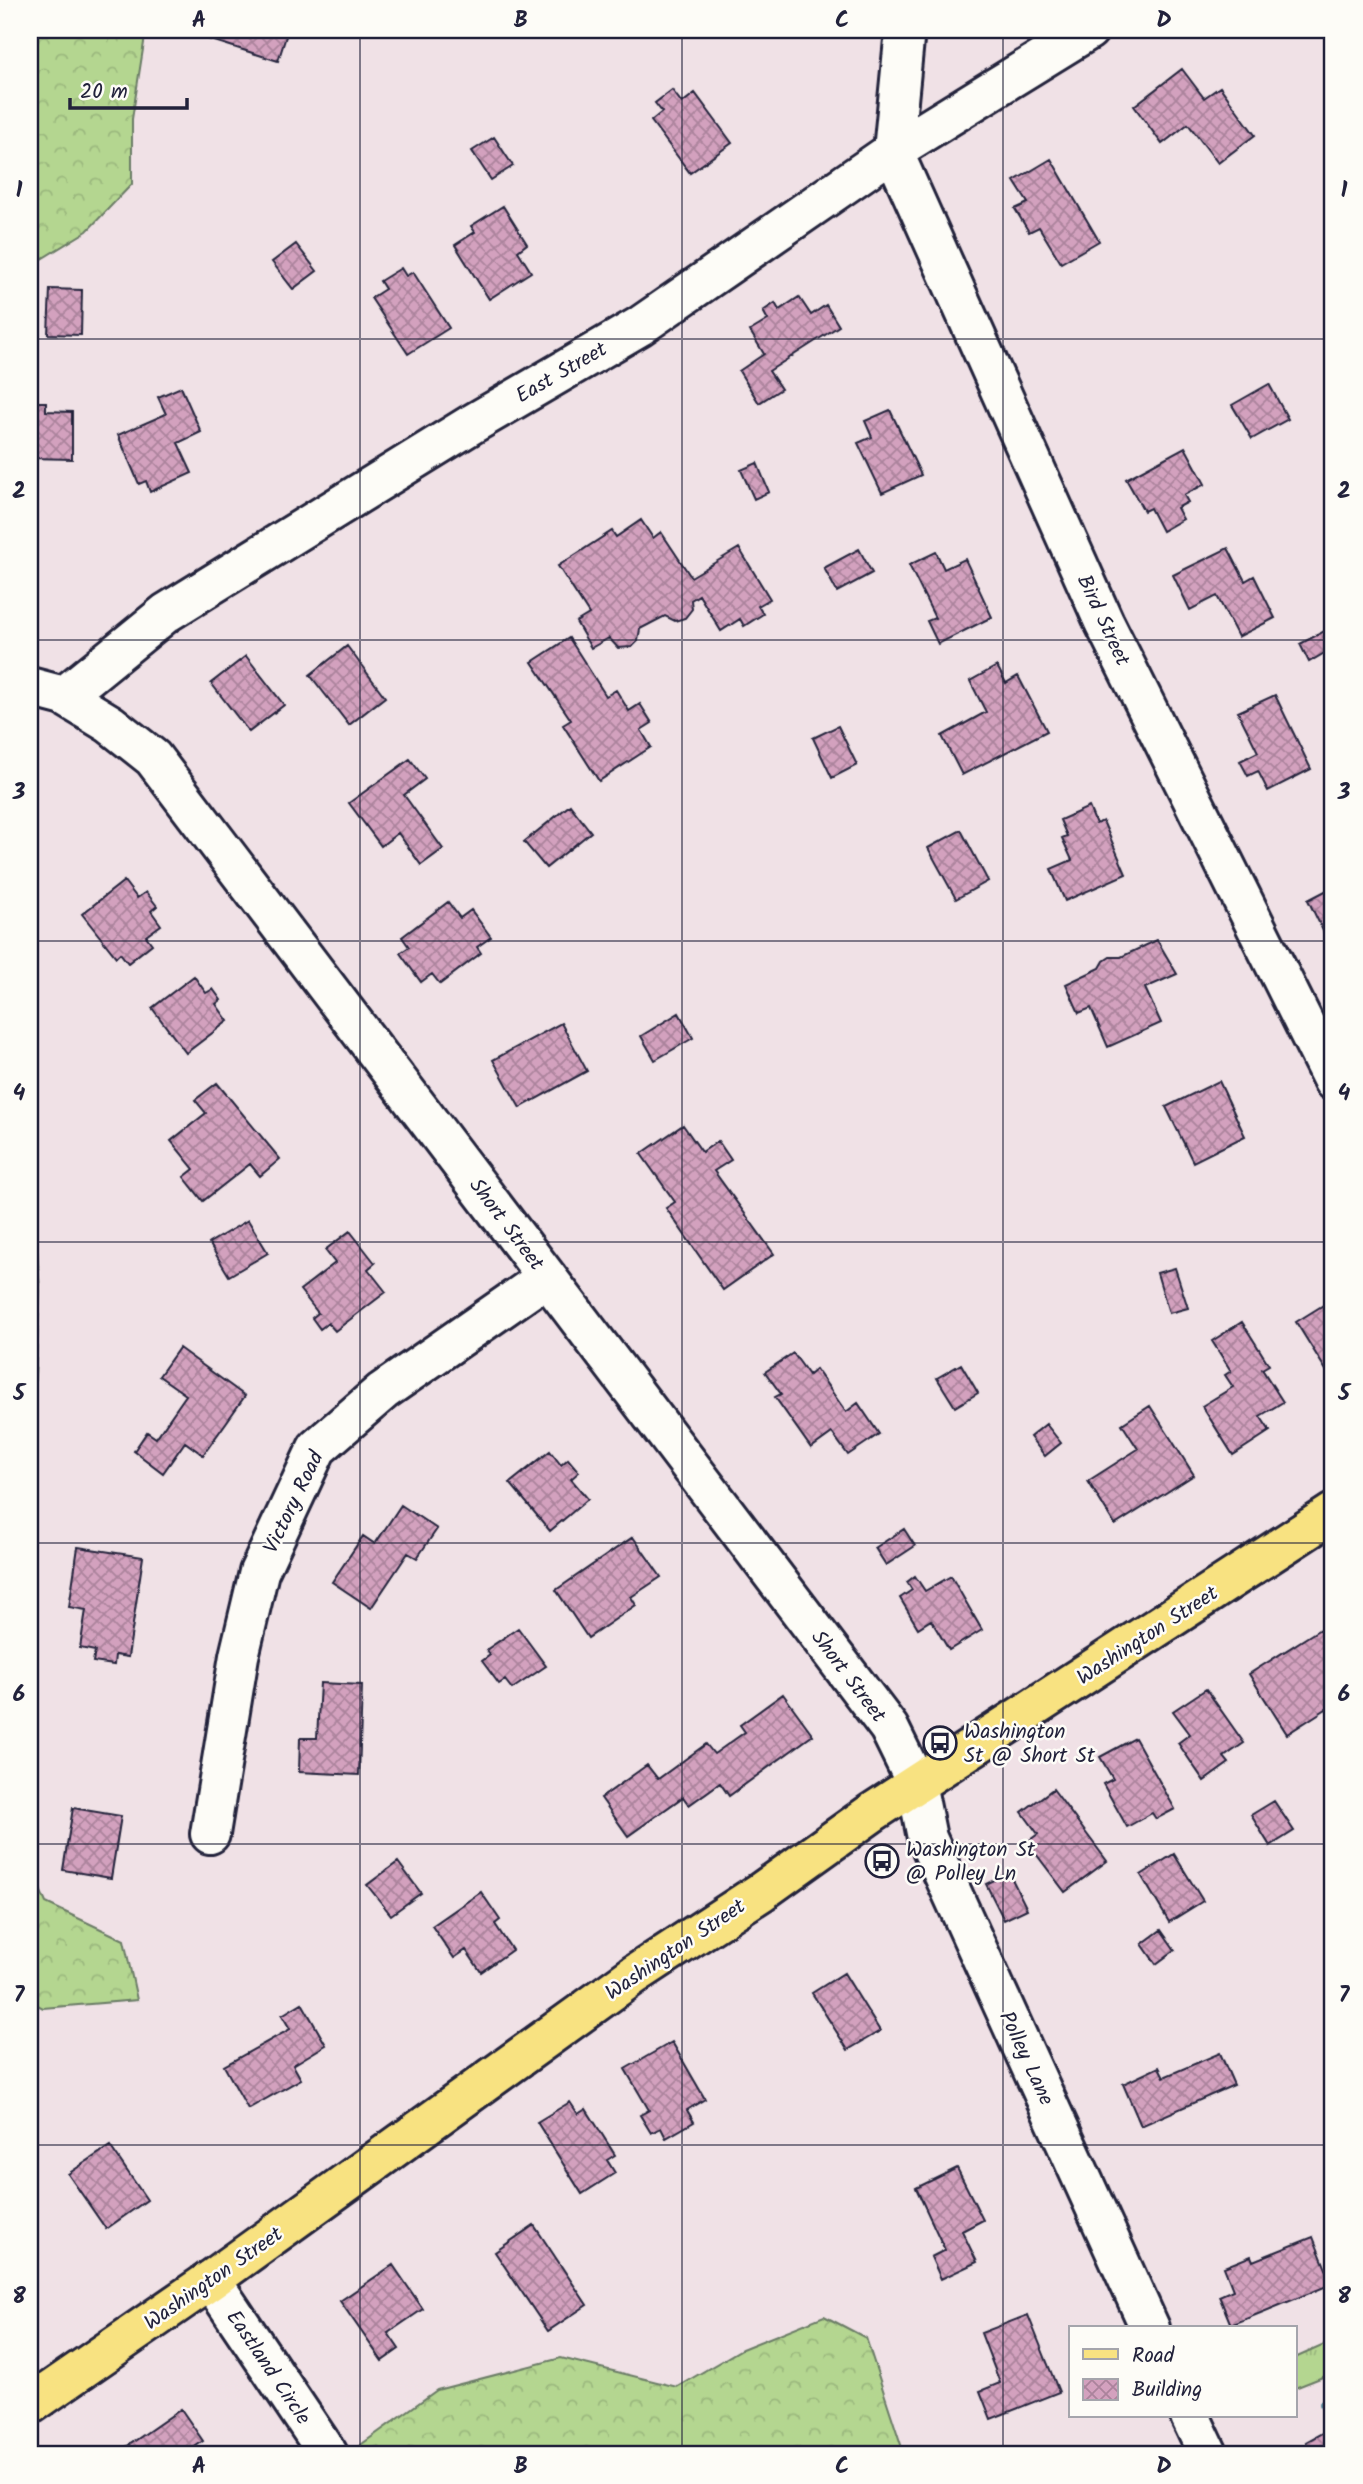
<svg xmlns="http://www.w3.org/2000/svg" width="1363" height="2484" viewBox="0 0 1363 2484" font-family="Kalam,sans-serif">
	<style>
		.forest { fill: url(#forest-crowns); stroke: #6b7c66; stroke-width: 2 }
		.park { fill: url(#park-tufts); stroke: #6b7c66; stroke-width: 2 }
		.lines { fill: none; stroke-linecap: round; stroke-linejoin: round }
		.stream { stroke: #59879a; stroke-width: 12 }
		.building { fill: url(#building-cross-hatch); stroke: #22223b; stroke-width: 2 }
		.minor-casing { stroke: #22223b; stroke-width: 44 }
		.major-casing { stroke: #22223b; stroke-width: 44 }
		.minor { stroke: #fdfcf7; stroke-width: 38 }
		.major { stroke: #f8e281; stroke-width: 38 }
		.grid { fill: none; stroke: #22223b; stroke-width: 2; stroke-opacity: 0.55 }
		.labels { text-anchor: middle; stroke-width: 5; stroke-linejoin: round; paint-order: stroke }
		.street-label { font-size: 21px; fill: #22223b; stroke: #fdfcf7 }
		.poi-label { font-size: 21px; fill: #22223b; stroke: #fdfcf7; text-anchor: start }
		.neatline { fill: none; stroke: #22223b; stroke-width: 2.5 }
		.grid-label { font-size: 23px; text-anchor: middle; font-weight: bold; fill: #22223b }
	</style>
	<defs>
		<pattern id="forest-crowns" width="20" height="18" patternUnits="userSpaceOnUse" patternTransform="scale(1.75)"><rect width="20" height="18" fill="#b4d690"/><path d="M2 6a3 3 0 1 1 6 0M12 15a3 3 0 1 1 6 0" fill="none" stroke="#9ab77d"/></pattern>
		<pattern id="park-tufts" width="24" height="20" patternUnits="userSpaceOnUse" patternTransform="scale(1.75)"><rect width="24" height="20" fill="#b4d690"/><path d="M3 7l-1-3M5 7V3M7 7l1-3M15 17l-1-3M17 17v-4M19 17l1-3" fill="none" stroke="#9ab77d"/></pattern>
		<pattern id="building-cross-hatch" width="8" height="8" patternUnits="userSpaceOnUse" patternTransform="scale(1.75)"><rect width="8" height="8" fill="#d3a1be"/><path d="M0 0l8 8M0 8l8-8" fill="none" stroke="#ab839c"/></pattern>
	</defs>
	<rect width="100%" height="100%" fill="#f0e1e6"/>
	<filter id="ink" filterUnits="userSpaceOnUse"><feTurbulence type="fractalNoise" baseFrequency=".0143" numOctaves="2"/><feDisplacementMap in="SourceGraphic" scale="14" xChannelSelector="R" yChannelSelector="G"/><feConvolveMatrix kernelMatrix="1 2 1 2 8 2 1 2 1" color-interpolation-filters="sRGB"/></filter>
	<g filter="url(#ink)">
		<path class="forest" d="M30 30H146L132 119V184L87 231 30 266Z
			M30 1154 40 1291 30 1458Z
			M30 1867 46 1903 124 1940 137 2000 43 2008 30 2001Z
			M824 2316 866 2338 904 2454H348L437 2390 561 2358 677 2387 742 2349Z"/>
		<path class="park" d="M1333 2341V2373L1295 2388V2358Z"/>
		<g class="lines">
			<path class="stream" d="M1325 2404H1333"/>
		</g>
		<path class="building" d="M204 30H288L278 61 202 37Z
			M1182 69 1204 98 1220 87 1255 135 1218 163 1188 124 1162 144 1134 106Z
			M672 90 682 103 695 93 732 143 690 173 651 121 662 112 655 103Z
			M494 137 513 166 491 180 472 151Z
			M1051 159 1099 241 1061 263 1039 227 1029 232 1015 209 1028 203 1014 181Z
			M503 206 527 244 518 251 531 272 489 299 455 245 475 232 471 226Z
			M296 244 317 271 293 289 272 262Z
			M401 268 406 276 413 272 449 328 408 354 371 298 385 289 380 281Z
			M50 289 82 290 81 335 48 334Z
			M799 297 811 315 826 305 839 326 769 371 781 389 759 403 739 371 764 354 750 331 768 320 763 311 775 303 779 310Z
			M1269 384 1288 419 1252 439 1232 405Z
			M181 387 201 432 178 443 192 473 150 492 146 481 139 484 118 435 166 414 158 397Z
			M30 402H46V411L72 412V459L30 458Z
			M890 410 921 475 882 493 858 443 872 437 865 421Z
			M1185 447 1205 484 1184 495 1188 502 1177 508 1183 519 1162 531 1150 508 1144 511 1126 479Z
			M757 463 769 492 754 499 741 470Z
			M641 520 653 538 661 532 691 577 739 548 770 599 758 606 763 614 744 626 740 619 721 631 699 595 691 600 692 609 685 618 675 621 665 616 640 629 638 641 632 647 618 648 609 638 591 648 576 622 589 614 558 566 612 531 616 537Z
			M1228 548 1245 581 1254 576 1275 618 1238 637 1217 596 1190 610 1173 575Z
			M859 549 872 573 837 592 824 568Z
			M936 552 944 569 965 559 992 617 938 644 927 621 935 618 909 565Z
			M1332 627 1333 648 1309 662 1300 644Z
			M569 638 606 696 616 690 629 711 640 704 652 723 641 730 651 747 599 781 563 725 571 720 532 662Z
			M347 646 385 697 349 725 310 675Z
			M246 656 284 705 249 732 211 683Z
			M997 666 1006 683 1018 676 1047 731 962 775 942 736 986 712 970 681Z
			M1275 695 1311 769 1268 791 1258 771 1248 776 1240 761 1258 752 1238 712Z
			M838 726 857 765 832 778 813 738Z
			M410 759 425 779 404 795 443 849 421 865 398 833 381 846 349 803Z
			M570 805 591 832 546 868 524 842Z
			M1089 807 1096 824 1103 821 1126 874 1065 901 1051 869 1072 860 1062 838 1067 836 1060 820Z
			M961 830 988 881 956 899 928 848Z
			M124 881 137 898 146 892 157 906 151 911 161 925 146 936 152 944 128 963 120 953 116 957 82 914Z
			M1333 887V929L1324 933 1308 900Z
			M448 902 460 918 471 910 491 937 477 947 481 953 440 984 432 974 421 982 400 953 409 947 402 937Z
			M1157 940 1177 974 1145 988 1161 1023 1108 1047 1091 1008 1079 1013 1066 984 1100 968 1104 961 1110 957H1121Z
			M194 976 206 993 213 989 221 1000 216 1004 228 1021 186 1053 152 1008Z
			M679 1013 693 1038 655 1060 641 1036Z
			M561 1023 587 1071 520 1108 493 1060Z
			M1219 1081 1245 1136 1193 1162 1166 1107Z
			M217 1083 280 1159 260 1176 250 1164 203 1201 184 1177 194 1169 171 1141 206 1113 195 1100Z
			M683 1125 702 1152 718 1141 731 1160 714 1171 774 1254 723 1290 666 1208 675 1202 641 1154Z
			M248 1220 268 1253 229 1276 209 1243Z
			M350 1231 375 1263 368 1269 386 1292 335 1331 328 1323 320 1329 312 1318 318 1313 300 1290 335 1263 325 1250Z
			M1175 1268 1188 1308 1169 1313 1157 1273Z
			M1333 1299V1372L1329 1375 1296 1322Z
			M1242 1322 1269 1365 1262 1369 1283 1402 1260 1416 1270 1431 1233 1455 1202 1406 1233 1387 1225 1375 1231 1371 1212 1341Z
			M179 1348 245 1396 203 1455 185 1442 163 1473 134 1451 147 1432 156 1438 186 1395 159 1376Z
			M793 1353 809 1375 816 1369 846 1412 858 1403 879 1434 848 1455 832 1433 811 1448 775 1397 781 1394 765 1372Z
			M961 1364 978 1393 955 1407 937 1378Z
			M1150 1406 1194 1475 1115 1525 1088 1481 1138 1449 1122 1424Z
			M1046 1424 1061 1443 1045 1456 1030 1437Z
			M550 1451 561 1465 568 1459 579 1472 571 1479 588 1499 550 1531 510 1483Z
			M401 1505 437 1529 417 1558 408 1553 371 1608 332 1582 363 1536 375 1544Z
			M904 1529 915 1546 886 1565 875 1548Z
			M633 1537 661 1577 631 1597 636 1605 588 1638 556 1590Z
			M78 1547 143 1557 128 1657 115 1655 114 1665 93 1662 95 1651 80 1648 86 1610 69 1607Z
			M915 1576 925 1591 951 1576 982 1630 949 1650 931 1620 918 1628 900 1598 912 1590 907 1582Z
			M518 1628 546 1666 512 1689 505 1680 499 1684 482 1661 490 1655 486 1650Z
			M1320 1629 1333 1649V1711L1330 1714 1326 1709 1287 1734 1249 1674Z
			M320 1683 362 1685 359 1775 299 1772 300 1738H317Z
			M1206 1689 1244 1743 1224 1757 1229 1763 1204 1781 1178 1743 1190 1734 1173 1711Z
			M783 1694 813 1735 729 1796 720 1783 689 1805 683 1797 628 1836 601 1798 647 1765 658 1779 706 1744 714 1754 745 1732 740 1725Z
			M1135 1738 1175 1809 1156 1819 1152 1813 1127 1827 1103 1784 1113 1779 1100 1757Z
			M1053 1789 1107 1861 1065 1892 1027 1842 1038 1834 1022 1812Z
			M1274 1801 1294 1831 1270 1846 1251 1815Z
			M73 1808 121 1816 111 1878 63 1870Z
			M1174 1854 1203 1901 1169 1922 1141 1875Z
			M398 1862 421 1893 391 1915 367 1885Z
			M1009 1873 1027 1909 1004 1920 986 1884Z
			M481 1892 500 1920 495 1924 512 1950 481 1972 466 1950 454 1958 432 1926Z
			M1161 1930 1175 1950 1156 1964 1142 1944Z
			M844 1973 880 2031 848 2050 812 1993Z
			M302 2003 326 2045 293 2065 301 2079 248 2109 224 2066 290 2029 282 2015Z
			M672 2042 705 2099 687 2110 694 2122 666 2138 661 2128 651 2133 640 2115 649 2110 625 2069Z
			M1220 2053 1234 2085 1141 2126 1123 2084 1159 2067 1164 2077Z
			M570 2102 578 2114 586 2109 615 2155 607 2160 615 2173 582 2194 537 2122Z
			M110 2146 147 2200 106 2229 68 2174Z
			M957 2168 983 2220 962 2231 977 2262 941 2279 931 2257 945 2250 916 2188Z
			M534 2225 587 2305 548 2331 495 2252Z
			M1313 2237 1332 2284 1231 2325 1219 2296 1233 2290 1224 2267 1251 2256 1253 2261Z
			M393 2265 423 2309 388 2333 399 2349 382 2361 340 2301Z
			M1028 2315 1059 2392 991 2419 980 2391 1000 2383 981 2333Z
			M181 2409 203 2441 185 2454H116Z
			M1333 2427V2454H1313L1306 2442Z"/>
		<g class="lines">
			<defs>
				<path id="minor" d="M905 30 893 151 1104 622 1333 1081
					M30 687 64 696 166 613 472 424 640 326 893 151 1089 30
					M64 696 110 724 153 758 889 1728 916 1783 927 1838 1150 2328
					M210 1834 239 1656 259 1572 317 1448 383 1391 547 1277
					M211 2280 328 2454
					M1190 2416 1208 2454"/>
				<path id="major" d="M30 2405 211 2280 634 1975 761 1892 873 1812 1333 1513"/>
			</defs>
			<use href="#minor" class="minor-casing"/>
			<use href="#major" class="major-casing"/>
			<use href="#minor" class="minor"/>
			<use href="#major" class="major"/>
		</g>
	</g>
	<path class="grid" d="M360 30V2454M682 30V2454M1003 30V2454M30 339H1333M30 640H1333M30 941H1333M30 1242H1333M30 1543H1333M30 1844H1333M30 2145H1333"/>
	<defs>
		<symbol id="bus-ring" viewBox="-11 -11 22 22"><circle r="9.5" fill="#fdfcf7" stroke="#22223b" stroke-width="1.5"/><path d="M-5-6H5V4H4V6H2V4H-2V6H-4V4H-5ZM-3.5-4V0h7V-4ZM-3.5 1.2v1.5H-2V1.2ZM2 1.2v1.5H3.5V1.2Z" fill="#22223b"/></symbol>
	</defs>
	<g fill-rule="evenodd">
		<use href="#bus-ring" x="921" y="1724" width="38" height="38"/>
		<use href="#bus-ring" x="863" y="1842" width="38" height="38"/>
	</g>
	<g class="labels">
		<g class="street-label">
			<text transform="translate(561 372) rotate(-30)" y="7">East Street</text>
			<text transform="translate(1104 620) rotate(65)" y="7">Bird Street</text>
			<text transform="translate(507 1224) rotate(53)" y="7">Short Street</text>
			<text transform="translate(293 1502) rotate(-64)" y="7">Victory Road</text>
			<text transform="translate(1147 1635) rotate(-33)" y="7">Washington Street</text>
			<text transform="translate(849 1676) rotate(53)" y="7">Short Street</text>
			<text transform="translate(675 1949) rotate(-34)" y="7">Washington Street</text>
			<text transform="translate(1027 2058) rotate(65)" y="7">Polley Lane</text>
			<text transform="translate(213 2278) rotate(-35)" y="7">Washington Street</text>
			<text transform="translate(269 2367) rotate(56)" y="7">Eastland Circle</text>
		</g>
		<g class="poi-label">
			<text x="964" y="1738">Washington<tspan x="964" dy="24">St @ Short St</tspan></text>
			<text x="906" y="1856">Washington St<tspan x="906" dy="24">@ Polley Ln</tspan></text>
		</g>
	</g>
	<rect width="1363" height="2484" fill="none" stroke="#fdfcf7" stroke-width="77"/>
	<rect x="1069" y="2326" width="228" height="91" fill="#fdfcf7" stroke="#a5a5ac" stroke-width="2"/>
	<rect x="1083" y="2349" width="35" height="10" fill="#f8e281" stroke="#a5a5ac" stroke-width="2"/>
	<text x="1132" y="2362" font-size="21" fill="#22223b">Road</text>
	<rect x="1083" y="2379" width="35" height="21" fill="url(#building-cross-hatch)" stroke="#a5a5ac" stroke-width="2"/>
	<text x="1132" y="2396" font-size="21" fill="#22223b">Building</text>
	<path d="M70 98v10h117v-10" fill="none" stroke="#22223b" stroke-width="3.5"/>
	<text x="80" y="98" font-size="21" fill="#22223b" stroke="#fdfcf7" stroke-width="5" paint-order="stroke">20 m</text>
	<rect x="38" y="38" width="1286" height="2408" class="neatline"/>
	<g class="grid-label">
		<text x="199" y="27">A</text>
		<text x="521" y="27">B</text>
		<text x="842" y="27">C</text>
		<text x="1164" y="27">D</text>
		<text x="19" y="197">1</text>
		<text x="1344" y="197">1</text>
		<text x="19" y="498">2</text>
		<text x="1344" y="498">2</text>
		<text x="19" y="799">3</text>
		<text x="1344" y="799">3</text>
		<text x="19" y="1100">4</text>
		<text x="1344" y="1100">4</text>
		<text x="19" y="1400">5</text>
		<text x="1344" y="1400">5</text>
		<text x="19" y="1701">6</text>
		<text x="1344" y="1701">6</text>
		<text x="19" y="2002">7</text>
		<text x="1344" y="2002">7</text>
		<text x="19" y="2303">8</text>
		<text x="1344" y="2303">8</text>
		<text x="199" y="2473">A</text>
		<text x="521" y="2473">B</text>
		<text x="842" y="2473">C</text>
		<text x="1164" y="2473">D</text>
	</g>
</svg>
